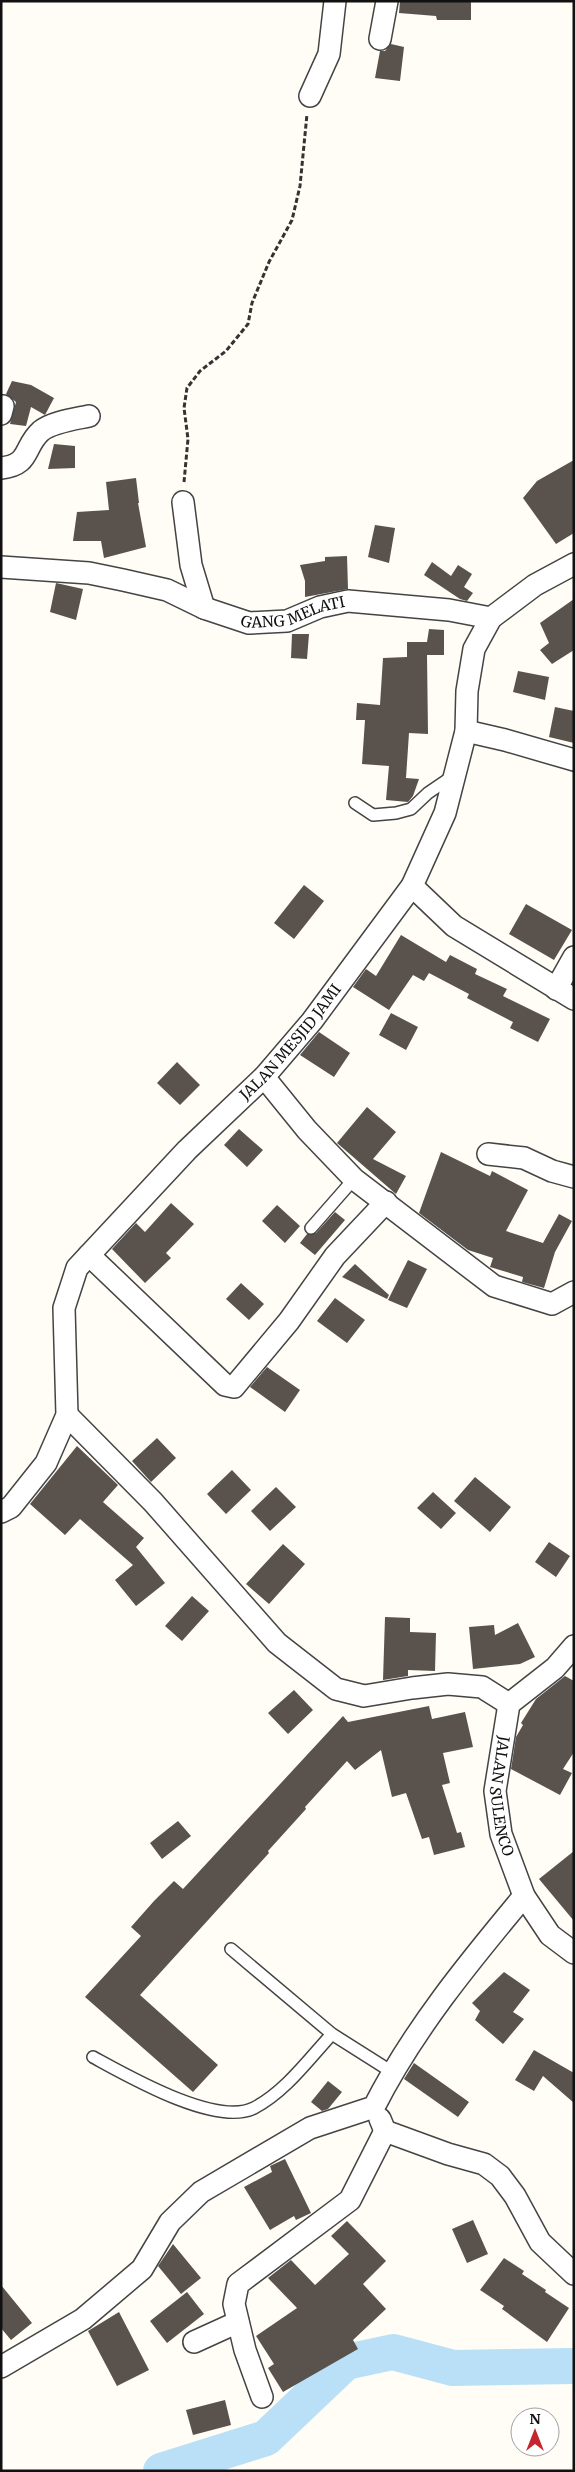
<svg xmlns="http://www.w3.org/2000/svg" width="575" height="2472" viewBox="0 0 575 2472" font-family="Merriweather,serif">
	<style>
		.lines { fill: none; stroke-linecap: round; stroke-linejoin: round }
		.river { stroke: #b9e0f7; stroke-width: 36 }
		.building { fill: #5a524d }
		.lane-casing { stroke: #444; stroke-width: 14 }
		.street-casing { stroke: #444; stroke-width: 24 }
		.path { stroke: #333; stroke-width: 3; stroke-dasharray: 5 2.5; stroke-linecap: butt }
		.lane { stroke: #fff; stroke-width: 11 }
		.street { stroke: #fff; stroke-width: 21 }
		.labels { text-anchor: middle; stroke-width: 5; stroke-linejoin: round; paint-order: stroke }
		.street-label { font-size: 15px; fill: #111; stroke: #fff }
	</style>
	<rect width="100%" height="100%" fill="#fffdf5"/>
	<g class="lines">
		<path class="river" d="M161 2471 266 2438 346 2362 393 2352 453 2368 574 2366"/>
	</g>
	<path class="building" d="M400 1H471V20H437L436 16 399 13Z
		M391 44 404 47 400 81 375 78 380 51H385Z
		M12 381 31 385 54 398 45 415 31 407 26 426 10 424 16 402 6 394Z
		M54 444 75 446V468L48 469Z
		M574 460V533L556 544 523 498 537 481Z
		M136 478 139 503H138L146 547 104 558 101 541H73L77 512 109 510 106 482Z
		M375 525 395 528 389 563 368 557Z
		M347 556 348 589 305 597V581L300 565 325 561V557Z
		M432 562 451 576 458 565 472 574 464 587 473 593 467 601 460 599 424 575Z
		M56 583 83 589 76 620 50 612Z
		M574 599V650L552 664 540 650 549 643 540 623Z
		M429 629 444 630V655H427L428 734 409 733 406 778 419 779 413 796 408 802 386 800 389 766 362 764 365 720H356L357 703 380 705 383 658 407 657V642H427Z
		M292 634H309L307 659 291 658Z
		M518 671 549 677 545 700 513 692Z
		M555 707 574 711V743L549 737Z
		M304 885 324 901 294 939 274 923Z
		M526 904 572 930 554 960 509 934Z
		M401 935 446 962 450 955 477 969 475 974 507 989 503 996 550 1019 538 1042 510 1028 513 1022 467 998 469 994 429 973 424 981 413 975 389 1010 353 987 366 969 376 976Z
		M391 1013 418 1027 406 1050 379 1035Z
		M319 1032 350 1053 334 1077 300 1055Z
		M177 1062 200 1085 180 1105 157 1083Z
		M367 1107 396 1132 373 1159 406 1176 396 1194 337 1143Z
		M239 1129 263 1150 247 1167 224 1145Z
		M441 1152 490 1176 492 1171 528 1190 506 1231 543 1243 559 1214 572 1221 555 1252 544 1288 522 1282 523 1277 490 1267 493 1258 468 1250 419 1213Z
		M171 1203 194 1224 166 1253 171 1258 145 1283 112 1249 136 1223 145 1232Z
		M277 1205 300 1226 285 1243 262 1221Z
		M335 1212 345 1220 315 1255 300 1243 307 1234 316 1233Z
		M408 1260 427 1269 407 1308 388 1300Z
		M355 1264 389 1295 387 1299 342 1277Z
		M241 1283 264 1304 249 1320 226 1299Z
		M335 1298 365 1320 347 1343 317 1321Z
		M267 1367 300 1390 285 1412 250 1387Z
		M157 1438 176 1458 151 1482 132 1461Z
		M77 1446 118 1485 103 1502 144 1538 136 1547 165 1583 136 1606 115 1580 133 1565 80 1519 65 1535 30 1504Z
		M232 1470 251 1490 226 1514 207 1494Z
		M475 1477 511 1507 490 1532 454 1501Z
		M276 1487 296 1507 270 1531 251 1511Z
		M433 1492 456 1513 441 1529 417 1508Z
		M549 1542 570 1556 556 1577 535 1562Z
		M283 1544 305 1564 269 1604 246 1584Z
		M192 1596 209 1611 182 1641 165 1626Z
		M385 1617 410 1618V1632L436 1633 435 1671 408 1670V1676L383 1680Z
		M518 1623 535 1657 520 1664 473 1669 469 1627 494 1625 495 1635Z
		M565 1676 574 1681V1752L563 1769 572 1773 560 1795 511 1769 516 1737 523 1725 521 1723 536 1699Z
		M294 1690 313 1710 288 1734 268 1713Z
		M429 1706 432 1719 465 1712 473 1747 443 1753 450 1783 442 1785 457 1833 461 1832 465 1847 434 1855 429 1837 422 1839 406 1793 392 1797 381 1750 355 1770 347 1761 305 1807 306 1809 268 1851 269 1853 140 1995 218 2065 193 2092 85 1997 141 1936 131 1927 154 1901 174 1881 183 1889 343 1716 348 1722Z
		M178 1821 191 1836 162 1859 150 1843Z
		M574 1851V1921L539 1879Z
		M504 1972 530 1990 513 2012 524 2019 503 2044 475 2020 480 2011 472 2003Z
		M534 2050 574 2073V2103L543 2076 534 2091 515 2080Z
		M414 2063 469 2102 458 2117 404 2079Z
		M328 2081 342 2092 328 2109 322 2111 311 2102Z
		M285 2159 311 2213 296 2220 294 2216 270 2230 244 2187 272 2172 270 2166Z
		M473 2220 488 2254 467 2263 452 2229Z
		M347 2221 386 2261 363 2284 386 2309 353 2340 358 2349 283 2392 268 2368 274 2364 256 2336 297 2308 268 2278 291 2260 315 2285 349 2254 331 2236Z
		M173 2244 201 2278 181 2294 158 2266Z
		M504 2258 524 2271 522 2274 546 2290 545 2292 569 2308 547 2342 502 2309 504 2306 480 2290Z
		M1 2285 32 2323 11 2340 1 2328Z
		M187 2292 204 2314 167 2343 150 2321Z
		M119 2312 149 2370 117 2386 88 2331Z
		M225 2400 231 2425 193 2435 186 2410Z"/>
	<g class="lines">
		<defs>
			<path id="lane" d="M355 803 373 815 396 813 411 809 428 793 453 776
				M311 1228 354 1179
				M231 1949 332 2034 392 2072
				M93 2057C128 2076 216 2127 254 2108 285 2092 309 2059 332 2034"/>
			<g id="street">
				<path d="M380 39 387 1"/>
				<path d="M310 96 329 54 335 1"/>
				<path d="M1 414 3 406"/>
				<path d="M1 468C31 465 23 447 41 431 52 422 75 419 89 416"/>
				<path d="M183 502 191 565 204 608"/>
				<path id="s1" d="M1 567 89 573 123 580 167 590 204 608 249 623 287 621 320 607 348 601 449 610 491 618"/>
				<path d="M466 731 505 740 574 760"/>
				<path d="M412 886 454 926 574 999"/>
				<path d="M556 989 574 957"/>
				<path d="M264 1077 307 1130 354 1179 494 1286 552 1304 574 1292"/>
				<path d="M488 1154 524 1158 552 1171 574 1177"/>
				<path d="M89 1255 225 1385 234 1387 289 1321 335 1256 386 1202"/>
				<path d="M67 1415 153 1502 277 1643 336 1689 364 1696 412 1688 448 1684 482 1687 509 1704"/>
				<path id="s2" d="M1 1512 11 1507 46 1463 67 1415 64 1308 77 1268 187 1150 264 1077 312 1021 412 886 445 813 466 731 467 691 474 649 491 618 535 585 574 564"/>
				<path id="s3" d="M574 1646 555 1668 509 1704 495 1791 501 1834 524 1896 550 1935 574 1953"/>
				<path d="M380 2119 385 2131 448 2154 484 2164 500 2176 515 2196 540 2242 574 2274"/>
				<path d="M194 2342 238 2322"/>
				<path d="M1 2367 83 2319 142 2269 170 2222 201 2192 310 2128 374 2107C413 2030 469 1962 524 1896"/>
				<path d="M262 2397 245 2350 234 2304 238 2284 350 2200 385 2131"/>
			</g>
		</defs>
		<use href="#lane" class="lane-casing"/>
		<use href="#street" class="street-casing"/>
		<path class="path" d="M184 482 188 439 184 408 187 388 200 371 226 351 248 324 252 303 269 262 292 220 300 186 307 114"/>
		<use href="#lane" class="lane"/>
		<use href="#street" class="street"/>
	</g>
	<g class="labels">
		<g class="street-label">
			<text dy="5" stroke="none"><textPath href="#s1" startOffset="302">GANG MELATI</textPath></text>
			<text dy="5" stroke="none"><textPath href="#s2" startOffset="580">JALAN MESJID JAMI</textPath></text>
			<text dy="5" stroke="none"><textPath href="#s3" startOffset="181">JALAN SULENCO</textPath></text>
		</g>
	</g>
	<rect width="575" height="2472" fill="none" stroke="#111111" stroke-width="5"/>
	<g transform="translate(535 2432)"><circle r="24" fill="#ffffff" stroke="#a0a0a0"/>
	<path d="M0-4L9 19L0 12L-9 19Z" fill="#c4262e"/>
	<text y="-8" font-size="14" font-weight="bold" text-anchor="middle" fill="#111111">N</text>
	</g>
</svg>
